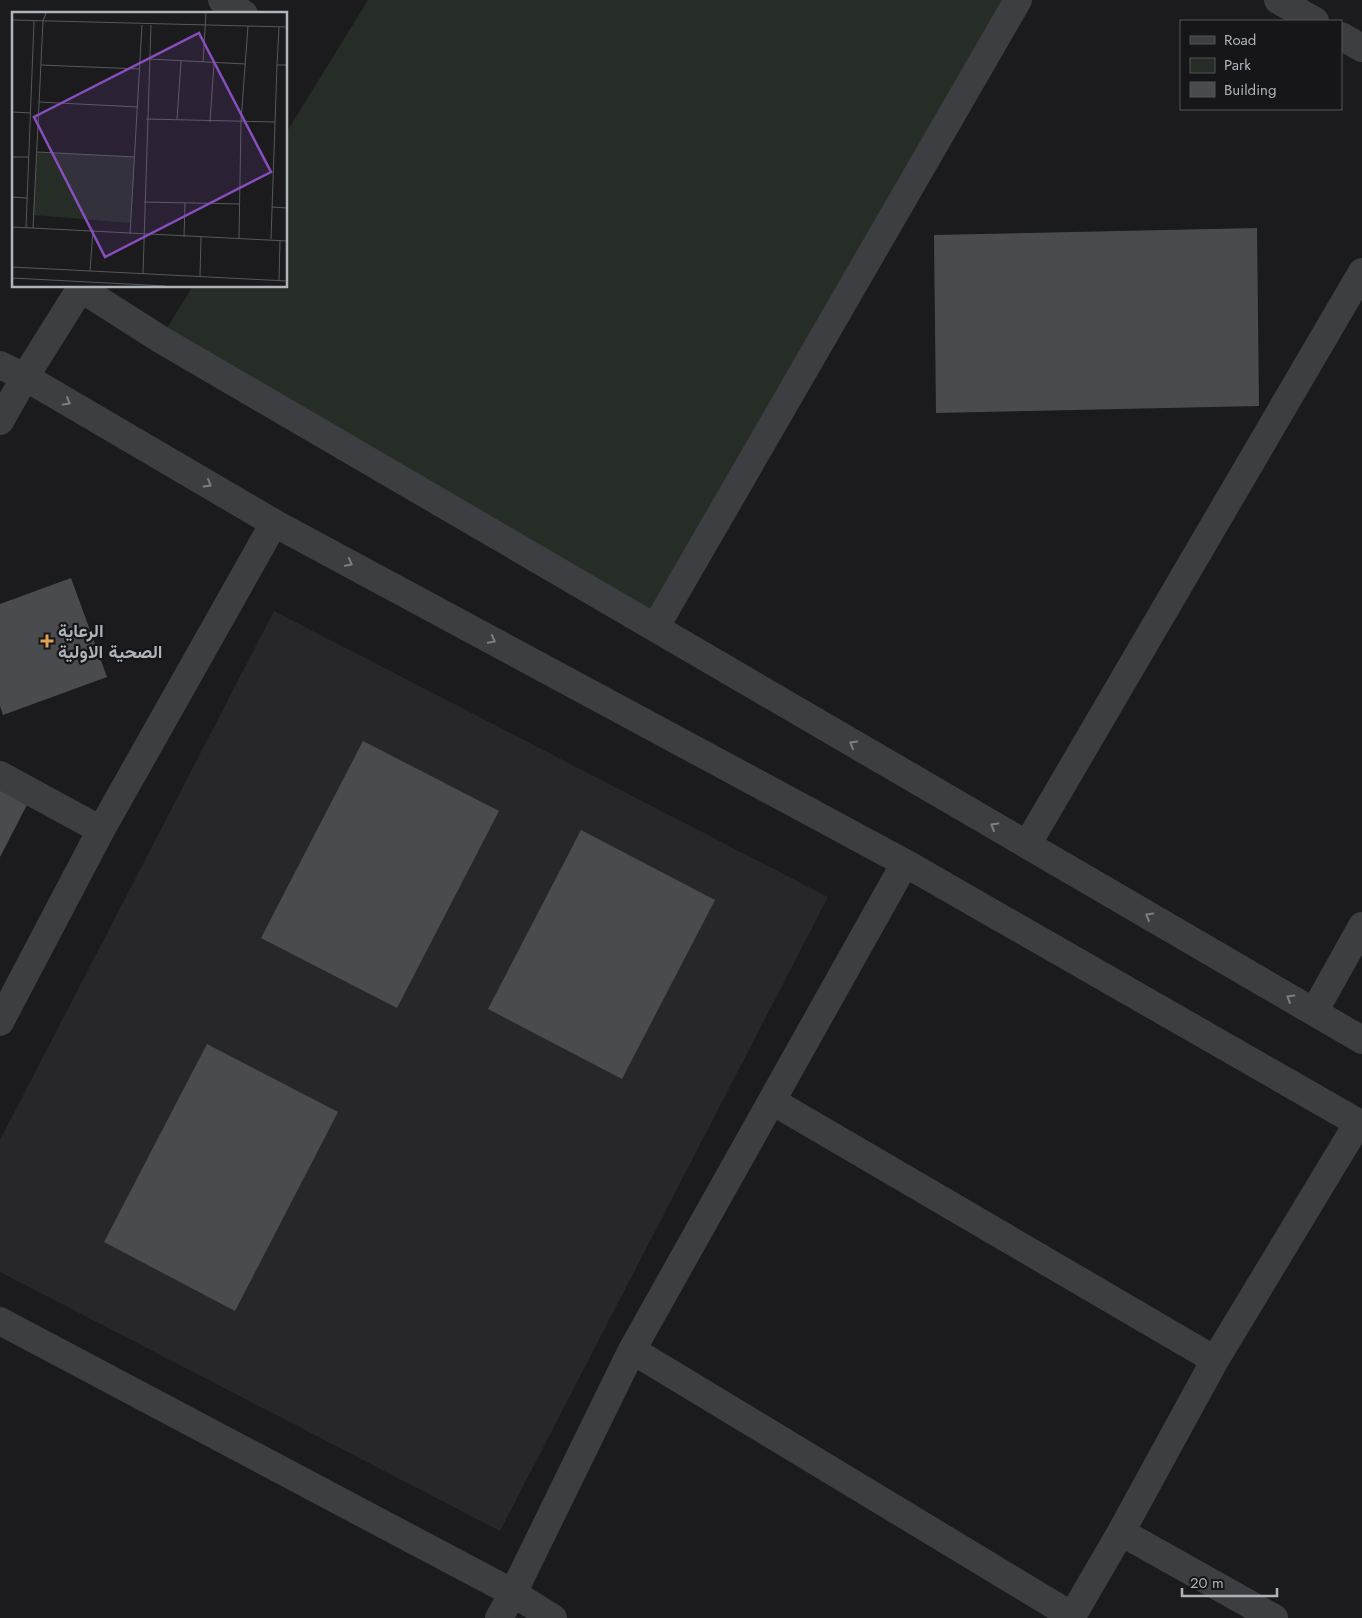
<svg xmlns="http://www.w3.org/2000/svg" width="1362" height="1618" viewBox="0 0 1362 1618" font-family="Jost,Vazirmatn,sans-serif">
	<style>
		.built { fill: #27272a }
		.green { fill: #252d26 }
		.building { fill: #4a4b4f }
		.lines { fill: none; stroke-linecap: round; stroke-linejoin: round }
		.minor { stroke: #3c3e41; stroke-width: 28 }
		.oneway { stroke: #7b7f84 }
		.poi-dot { fill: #dea252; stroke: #161618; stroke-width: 2 }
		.labels { text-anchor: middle; stroke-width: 4.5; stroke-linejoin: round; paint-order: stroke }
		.poi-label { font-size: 18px; font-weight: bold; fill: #afb4bb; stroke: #161618; text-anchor: start }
		.inset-road { fill: none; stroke: #56585c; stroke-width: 1 }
		.view { fill: #884ebe; fill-opacity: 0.15; stroke: #884ebe; stroke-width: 2.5 }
		.inset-edge { fill: none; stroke: #afb4bb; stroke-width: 2.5 }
	</style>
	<rect width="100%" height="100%" fill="#1b1b1d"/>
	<path class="built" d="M274 611 828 897 500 1531 0 1272V1140Z"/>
	<path class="green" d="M368 0H1018L655 628 160 339 193 286H286V133Z"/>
	<path class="building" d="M1257 228 1259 406 936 413 934 235Z
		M71 578 107 677 3 715 0 706V604Z
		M363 741 499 811 397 1008 261 938Z
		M0 786 29 801 0 857Z
		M581 830 715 900 622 1079 488 1009Z
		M207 1044 338 1112 235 1311 104 1242Z"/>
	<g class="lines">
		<path class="minor" d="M222 0 244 14
			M1278 0 1315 21
			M1341 36 1362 48
			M80 288 160 339 1362 1040
			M0 365 25 377 274 523 905 863 1362 1125
			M0 421 25 377 82 286
			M655 628 1018 0
			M0 775 101 830
			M1027 845 1362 272
			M1314 1012 1362 926
			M0 1022 101 830 274 523
			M772 1101 1215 1360
			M0 1321 513 1593 553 1618
			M632 1350 1072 1616
			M1121 1532 1274 1618
			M499 1618 513 1593 632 1350 905 863
			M1071 1618 1121 1532 1215 1360 1358 1123"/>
	</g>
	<defs><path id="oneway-chevron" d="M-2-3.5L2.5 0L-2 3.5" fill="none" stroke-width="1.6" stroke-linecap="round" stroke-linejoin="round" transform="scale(1.25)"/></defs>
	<g class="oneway">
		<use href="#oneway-chevron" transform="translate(67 402) rotate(30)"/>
		<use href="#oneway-chevron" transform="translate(208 484) rotate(30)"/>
		<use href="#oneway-chevron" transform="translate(349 563) rotate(28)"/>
		<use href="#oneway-chevron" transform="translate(492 640) rotate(28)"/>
		<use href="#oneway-chevron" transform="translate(853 744) rotate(-150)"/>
		<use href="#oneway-chevron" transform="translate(994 826) rotate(-150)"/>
		<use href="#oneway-chevron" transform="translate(1149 916) rotate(-150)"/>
		<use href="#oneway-chevron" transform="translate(1290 998) rotate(-150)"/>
	</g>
	<path class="poi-dot" d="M44.5 633.5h5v5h5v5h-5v5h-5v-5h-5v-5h5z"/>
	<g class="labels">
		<g class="poi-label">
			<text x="58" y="637">الرعاية<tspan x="58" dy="21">الصحية الاولية</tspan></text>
		</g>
	</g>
	<g transform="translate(12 12)">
		<rect width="275" height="275" fill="#1b1b1d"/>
		<path d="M25 140 123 145 119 211 21 203Z" fill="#252d26"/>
		<path class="inset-road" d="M0 8 275 15M137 47 234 52M191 50 194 1M29 53 128 57M265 53 267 15M27 90 126 95M0 100 19 101M134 107 263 110M165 108 169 49M198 110 202 51M25 140 123 145M0 145H17M0 185 15 186M132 190 228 192M260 195 275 196M0 215 275 229M14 216 22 9M21 216 31 9 34 1M118 222 130 13M172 225 173 191M227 226 229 109 236 14M259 227 265 53H275M0 255 275 269M78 259 81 218M131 262 139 13M188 264 189 225M0 266 153 274M267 268 268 228"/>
		<path class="view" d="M187 21 259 160 93 245 22 105Z"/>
		<rect width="275" height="275" class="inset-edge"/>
	</g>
	<rect x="1180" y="20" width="162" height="90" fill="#161618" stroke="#535559"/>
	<rect x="1190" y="36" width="25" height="8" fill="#3c3e41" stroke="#535559"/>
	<text x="1224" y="45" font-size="15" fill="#afb4bb">Road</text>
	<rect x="1190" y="58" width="25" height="15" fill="#252d26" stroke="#535559"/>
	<text x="1224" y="70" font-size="15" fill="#afb4bb">Park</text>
	<rect x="1190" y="82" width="25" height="15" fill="#4a4b4f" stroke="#535559"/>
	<text x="1224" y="95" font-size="15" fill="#afb4bb">Building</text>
	<path d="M1182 1588v8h95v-8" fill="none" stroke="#afb4bb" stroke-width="2.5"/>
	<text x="1190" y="1588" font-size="15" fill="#afb4bb" stroke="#161618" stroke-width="4" paint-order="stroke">20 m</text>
</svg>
